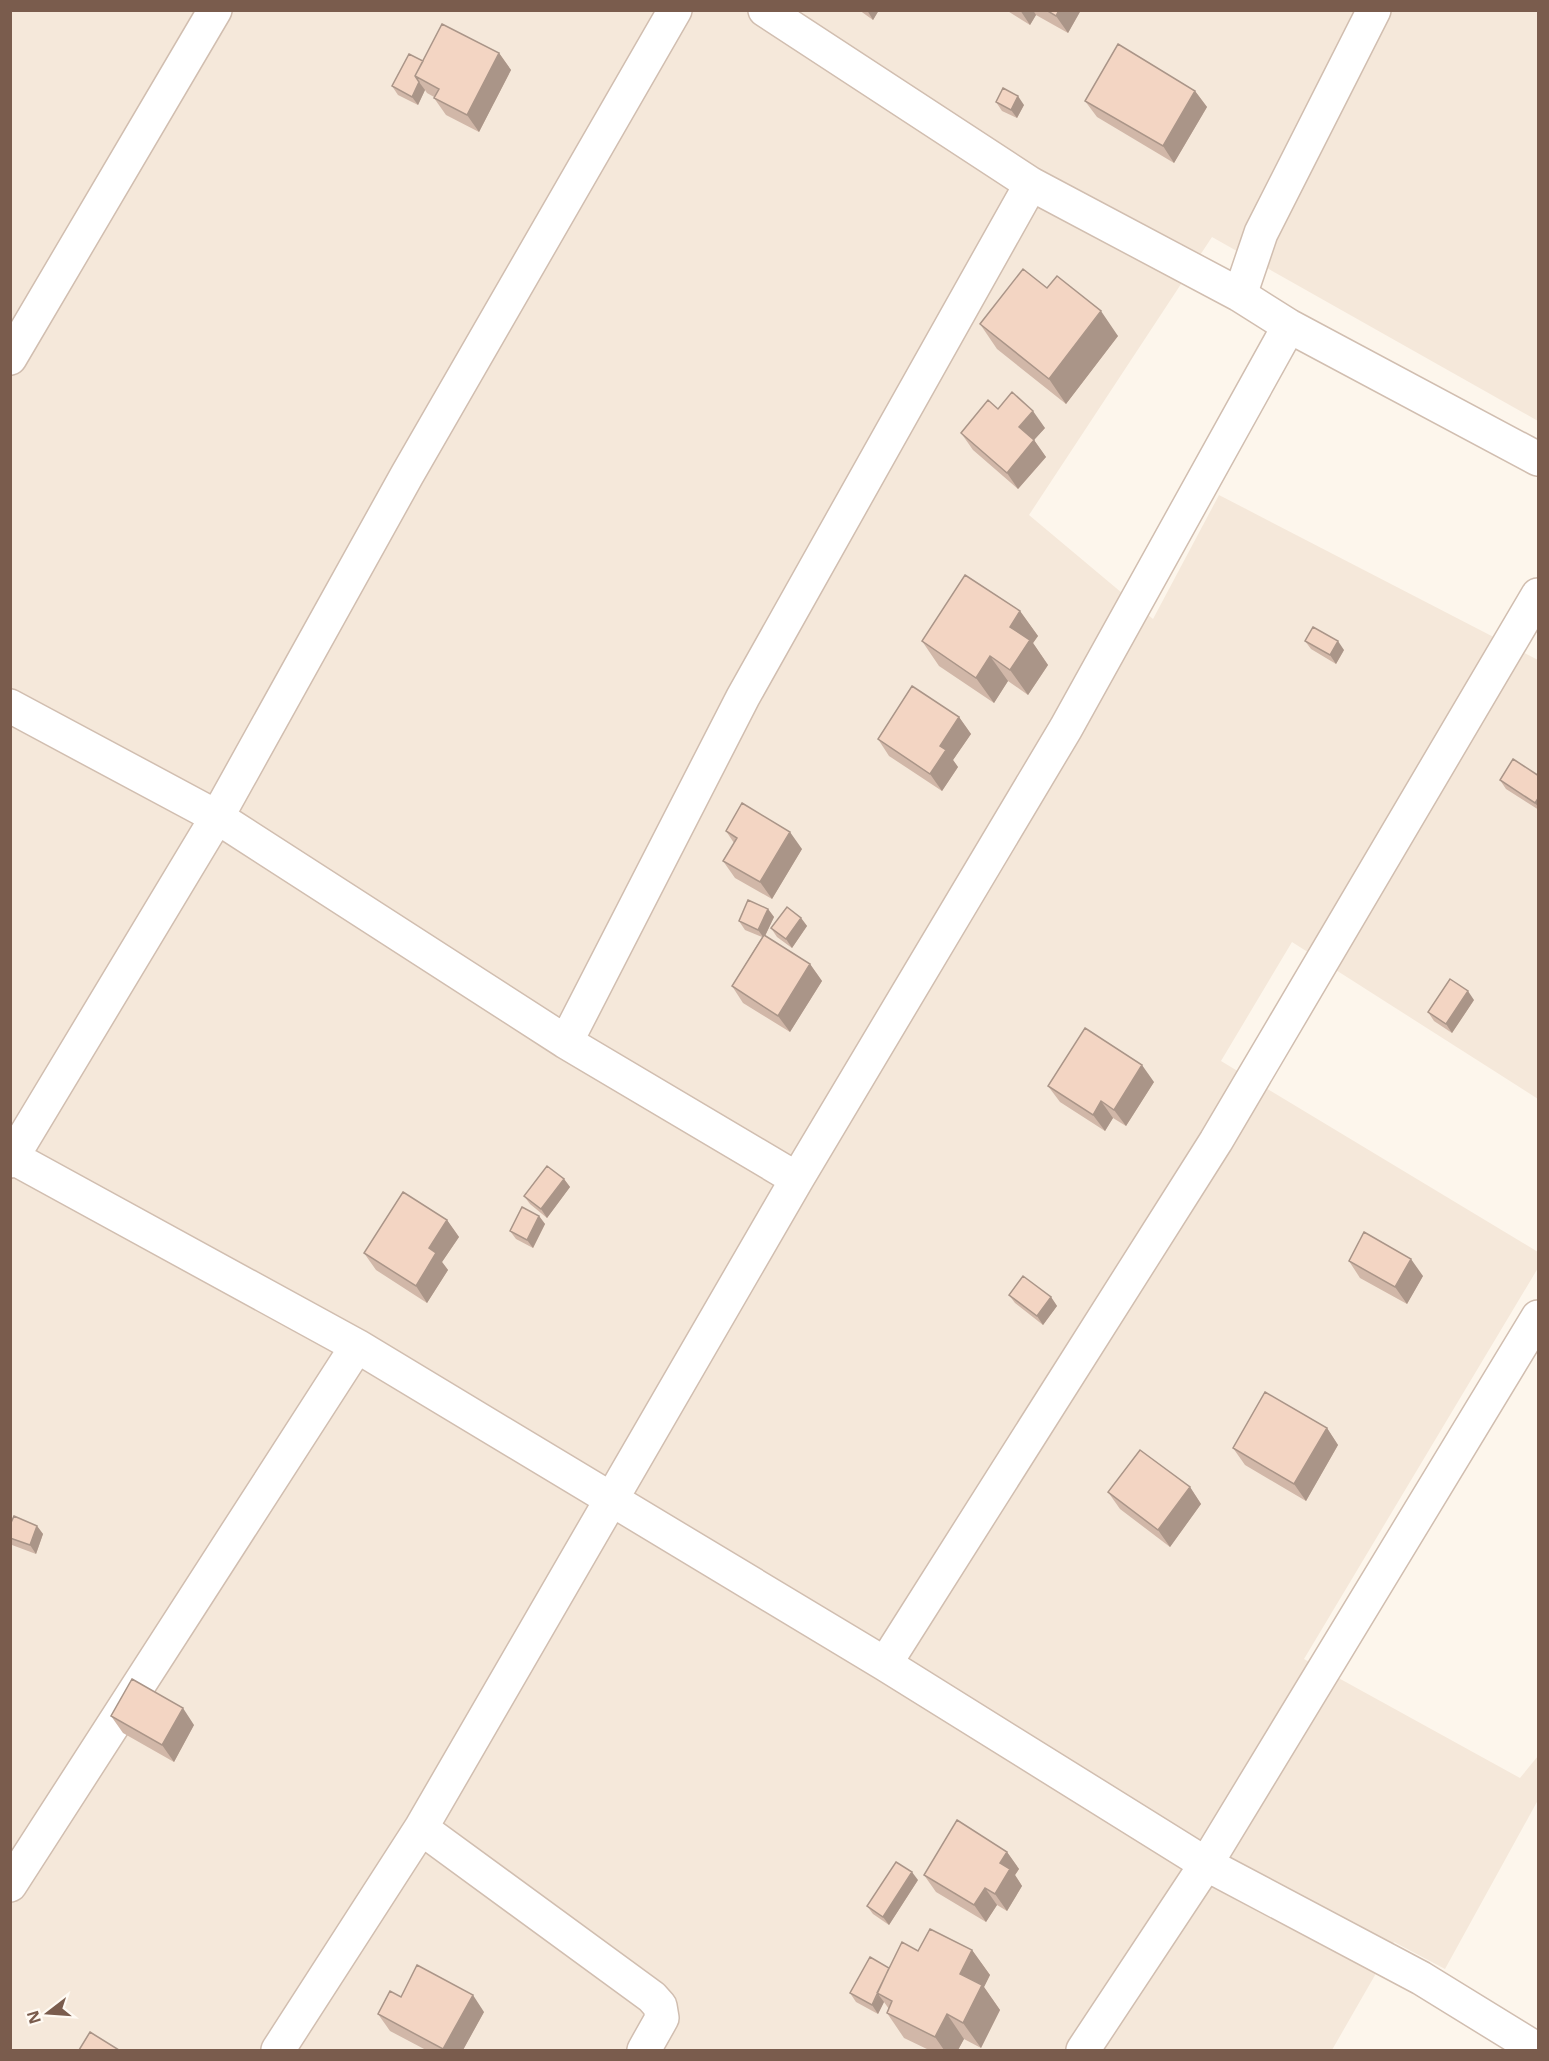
<svg xmlns="http://www.w3.org/2000/svg" width="1549" height="2061" viewBox="0 0 1549 2061" font-family="'Open Sans',sans-serif">
	<style>
		.residential { fill: #f5e8da }
		.lines { fill: none; stroke-linecap: round; stroke-linejoin: round }
		.minor-casing { stroke: #d1beb0; stroke-width: 36 }
		.minor { stroke: #fff; stroke-width: 33 }
		.wall { fill: #d1b7a8 }
		.shaded-wall { fill: #aa9588 }
		.building { fill: #f3d5c3; stroke: #aa9588; stroke-width: 1.5 }
	</style>
	<rect width="100%" height="100%" fill="#fdf6ec"/>
	<path class="residential" d="M11 11H1538V421L1212 237 1029 515 1153 619 1219 495 1538 660V1099L1292 942 1221 1061 1538 1252V1268L1304 1659 1520 1778 1538 1756V1800L1445 1969 1394 1942 1332 2050H11Z"/>
	<g class="lines">
		<defs>
			<path id="minor" d="M765 10 1031 184 1240 295 1289 326 1538 459
				M1240 295 1261 233 1374 10
				M10 358 215 10
				M10 706 217 817 566 1042 797 1179
				M566 1042 743 697 1031 184
				M10 1156 357 1346 885 1664 1206 1864 1421 1978 1538 2050
				M10 1161 217 817 407 475 675 10
				M885 1664 1216 1141 1538 595
				M421 1828 652 1997 660 2006 662 2018 644 2050
				M10 1885 357 1346
				M278 2050 421 1828 797 1179 1066 728 1289 326
				M1083 2050 1206 1864 1538 1317"/>
		</defs>
		<use href="#minor" class="minor-casing"/>
		<use href="#minor" class="minor"/>
	</g>
	<path class="wall" d="M859 10H879L873 20Z
		M1006 10H1081L1068 33 1036 15 1030 25Z
		M499 53 511 70 479 132 446 115 434 98V97L427 93 425 90 418 105 398 95 392 86 423 61Z
		M1195 91 1207 107 1174 163 1097 117 1085 101Z
		M996 102 1024 105 1017 118 1002 111Z
		M1047 288 1118 336 1066 404 997 349 980 324Z
		M998 409 1045 428 1034 440 1046 457 1018 489 973 450 961 433Z
		M1020 611 1038 636 1033 643 1048 665 1028 695 1008 681 994 703 939 666 922 641Z
		M1305 641 1344 650 1336 664 1311 649Z
		M959 717 971 734 953 760 958 767 942 791 889 756 878 739Z
		M1539 776V810L1506 789 1500 780Z
		M726 831 802 849 772 899 735 878 723 861 734 843Z
		M768 909 774 917 765 936 810 964 822 981 790 1032 743 1003 732 986 762 937 745 930 739 921Z
		M801 918 807 926 792 948 777 937 771 928Z
		M1474 1000 1452 1033 1434 1021 1428 1012Z
		M1154 1082 1126 1126 1113 1118 1105 1131 1060 1102 1048 1086Z
		M564 1179 570 1187 547 1218 530 1204 524 1196Z
		M539 1216 545 1224 533 1248 516 1239 510 1231Z
		M447 1220 459 1237 442 1262 448 1270 427 1303 376 1270 364 1253Z
		M1349 1261 1423 1276 1407 1304 1360 1278Z
		M1009 1295 1051 1297 1057 1306 1043 1325 1015 1303Z
		M1327 1428 1338 1445 1306 1501 1245 1465 1233 1448Z
		M1190 1487 1201 1504 1170 1547 1120 1509 1108 1492Z
		M10 1525 37 1526 43 1534 36 1554 12 1545 10 1542Z
		M111 1716 194 1725 174 1762 123 1733Z
		M1007 1852 1019 1869 1015 1875 1022 1886 1007 1911 997 1905 986 1922 936 1892 924 1875Z
		M918 1880 889 1925 873 1914 867 1906Z
		M972 1950 990 1975 984 1987 1000 2010 981 2048 964 2039 958 2050H929L904 2038 887 2013 889 2009 884 2002 878 2014 856 2002 850 1993 918 1951Z
		M484 2012 463 2050H426L390 2031 378 2014Z"/>
	<path class="shaded-wall" d="M867 10H879L873 20Z
		M1020 10H1033L1036 15 1030 25Z
		M1059 10H1081L1068 33 1056 16Z
		M499 53 511 70 479 132 467 115Z
		M419 82 425 90 418 105 412 97Z
		M1195 91 1207 107 1174 163 1163 146Z
		M1018 96 1024 105 1017 118 1011 110Z
		M1101 311 1118 336 1066 404 1049 379Z
		M1033 411 1045 428 1034 440 1046 457 1018 489 1007 473 1019 427Z
		M1020 611 1038 636 1033 643 1048 665 1028 695 1010 670V627Z
		M1338 641 1344 650 1336 664 1330 655Z
		M990 656 1008 681 994 703 976 678Z
		M959 717 971 734 953 760 958 767 942 791 930 774 940 746Z
		M1539 797V808L1535 803Z
		M790 832 802 849 772 899 760 882Z
		M768 909 774 917 764 938 758 930Z
		M801 918 807 926 792 948 786 939Z
		M810 964 822 981 790 1032 778 1016Z
		M1468 991 1474 1000 1452 1033 1446 1024Z
		M1142 1065 1154 1082 1126 1126 1114 1110Z
		M1101 1101 1113 1118 1105 1131 1093 1115Z
		M564 1179 570 1187 547 1218 541 1209Z
		M539 1216 545 1224 533 1248 527 1240Z
		M447 1220 459 1237 442 1262 448 1270 427 1303 416 1286 429 1248Z
		M1411 1259 1423 1276 1407 1304 1395 1287Z
		M1051 1297 1057 1306 1043 1325 1037 1316Z
		M1327 1428 1338 1445 1306 1501 1294 1484Z
		M1190 1487 1201 1504 1170 1547 1158 1530Z
		M37 1526 43 1534 36 1554 30 1545Z
		M183 1708 194 1725 174 1762 162 1745Z
		M1007 1852 1019 1869 1015 1875 1022 1886 1007 1911 995 1894 1000 1863Z
		M912 1872 918 1880 889 1925 883 1917Z
		M985 1888 997 1905 986 1922 974 1905Z
		M972 1950 990 1975 984 1987 1000 2010 981 2048 963 2023 960 1974Z
		M878 1994 884 2002 878 2014 872 2005Z
		M473 1995 484 2012 463 2050H444L443 2049Z
		M947 2014 964 2039 958 2050H944L935 2037Z"/>
	<path class="building" d="M1046 10H1059L1056 16Z
		M442 24 499 53 467 115 434 98 439 89 415 76Z
		M1118 44 1195 91 1163 146 1085 101Z
		M409 54 423 61 415 76 419 82 412 97 392 86Z
		M1003 88 1018 96 1011 110 996 102Z
		M1023 269 1047 288 1057 276 1101 311 1049 379 980 324Z
		M1012 392 1033 411 1019 427 1034 440 1007 473 961 433 988 400 998 409Z
		M965 575 1020 611 1010 627 1030 640 1010 670 990 656 976 678 922 641Z
		M1313 627 1338 641 1330 655 1305 641Z
		M912 686 959 717 940 746 946 750 930 774 878 739Z
		M1513 759 1539 776V797L1535 803 1500 780Z
		M742 803 790 832 760 882 723 861 737 838 726 831Z
		M748 900 768 909 758 930 739 921Z
		M787 907 801 918 786 939 771 928Z
		M764 935 810 964 778 1016 732 986Z
		M1450 979 1468 991 1446 1024 1428 1012Z
		M1085 1028 1142 1065 1114 1110 1101 1101 1093 1115 1048 1086Z
		M547 1166 564 1179 541 1209 524 1196Z
		M403 1192 447 1220 429 1248 436 1253 416 1286 364 1253Z
		M522 1207 539 1216 527 1240 510 1231Z
		M1364 1232 1411 1259 1395 1287 1349 1261Z
		M1023 1276 1051 1297 1037 1316 1009 1295Z
		M1265 1392 1327 1428 1294 1484 1233 1448Z
		M1140 1450 1190 1487 1158 1530 1108 1492Z
		M14 1516 37 1526 30 1545 10 1538V1525Z
		M132 1679 183 1708 162 1745 111 1716Z
		M957 1820 1007 1852 1000 1863 1010 1869 995 1894 985 1888 974 1905 924 1875Z
		M896 1862 912 1872 883 1917 867 1906Z
		M930 1929 972 1950 960 1974 982 1985 963 2023 947 2014 935 2037 887 2013 892 2001 877 1993 902 1942 918 1951Z
		M870 1957 889 1968 872 2005 850 1993Z
		M417 1965 473 1995 443 2049 378 2014 390 1991 401 1997Z
		M90 2032 119 2050H79Z"/>
	<rect width="1549" height="2061" fill="none" stroke="#7a5c4d" stroke-width="24"/>
	<g transform="translate(48 2013) rotate(253)" stroke="#fffaf3" stroke-width="4.5" paint-order="stroke">
	<path d="M0-4.5L10 22L0 15L-10 22Z" fill="#7a5c4d"/>
	<text y="-9" font-size="16" font-weight="bold" text-anchor="middle" fill="#7a5c4d">N</text>
	</g>
</svg>
